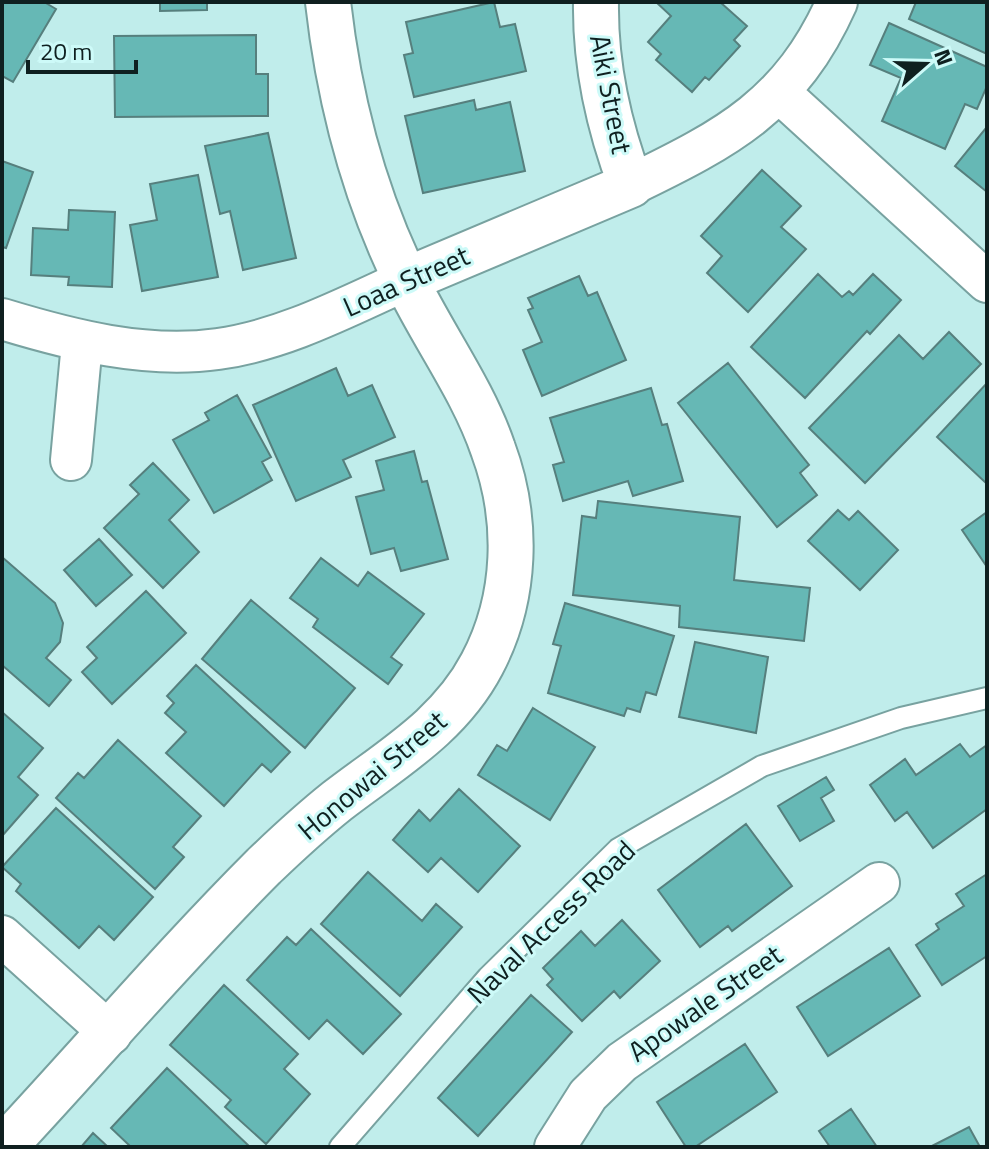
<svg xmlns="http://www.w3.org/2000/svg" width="989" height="1149" viewBox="0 0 989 1149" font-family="'Titillium Web',sans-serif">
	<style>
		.building { fill: #66b8b5; stroke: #567f7d; stroke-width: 2 }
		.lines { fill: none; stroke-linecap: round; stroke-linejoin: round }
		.service-casing { stroke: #78a2a0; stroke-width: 24 }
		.minor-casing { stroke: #78a2a0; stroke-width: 44 }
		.tertiary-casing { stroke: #78a2a0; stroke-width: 48 }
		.service { stroke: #fff; stroke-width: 20 }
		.minor { stroke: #fff; stroke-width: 40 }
		.tertiary { stroke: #fff; stroke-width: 44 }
		.labels { text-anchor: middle; stroke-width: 6; stroke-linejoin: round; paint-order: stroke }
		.street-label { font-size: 28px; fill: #0f2020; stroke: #cdfaf8 }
	</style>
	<rect width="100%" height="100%" fill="#c0edeb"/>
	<path class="building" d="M2 2H44L56 9 13 82 2 76Z
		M160 2H207V10L160 11Z
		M494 2 500 27 515 24 526 71 414 97 404 55 413 53 406 22Z
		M656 2H720L747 26 734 40 740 46 709 80 705 77 692 92 656 60 661 54 648 42 671 16Z
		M916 2H987V54L909 19Z
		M889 23 987 67V86L977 109 965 104 945 149 882 121 901 78 870 65Z
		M256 35V74H268V116L115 117 114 36Z
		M474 100 476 110 510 102 525 171 423 193 405 116Z
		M986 128 987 129V192L955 166Z
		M268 133 296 258 243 270 230 211 220 214 205 146Z
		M2 161 33 172 6 248 2 247Z
		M762 170 801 206 781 227 806 249 748 312 707 273 722 256 701 236Z
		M198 175 218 277 142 291 130 225 157 220 150 184Z
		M69 210 115 212 112 287 68 285 69 277 31 275 33 228 68 230Z
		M818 274 842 297 849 291 853 295 873 274 901 300 870 334 867 331 805 398 751 347Z
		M579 276 588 296 597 292 626 360 542 396 523 350 542 342 528 310 533 308 528 298Z
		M949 332 981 364 865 483 809 428 899 335 923 359Z
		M728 363 809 465 800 473 817 495 777 527 678 403Z
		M336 368 348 396 372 385 395 437 343 460 351 477 296 501 253 405Z
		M987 383V484L937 437Z
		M651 388 662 425 667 424 683 481 633 496 628 481 563 501 553 465 564 462 550 418Z
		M237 395 271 457 262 462 272 480 214 513 173 440 209 420 205 413Z
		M414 451 422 482 427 481 448 559 401 571 394 548 371 554 356 497 384 490 376 461Z
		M153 463 189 500 169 520 199 552 163 588 104 528 139 494 130 485Z
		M598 501 740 517 734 580 810 588 804 641 679 627 680 606 573 595 582 516 596 518Z
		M838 510 849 520 858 511 898 550 860 590 808 541Z
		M987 512V567L962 530Z
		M99 539 132 575 96 606 64 570Z
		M2 557 55 603 63 623 60 642 46 658 71 680 49 706 2 665Z
		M321 558 358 586 368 572 424 614 391 657 402 665 388 684 313 627 318 619 290 598Z
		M146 591 186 633 112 704 82 672 97 658 87 647Z
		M251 600 355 688 305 748 202 659Z
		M565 603 674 636 656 695 646 692 640 712 627 708 624 716 548 693 561 646 553 644Z
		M695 642 768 657 756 733 679 717Z
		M196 665 290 752 271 772 262 764 224 806 166 753 186 732 165 713 174 703 167 696Z
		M533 708 595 747 550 820 478 775 497 745 507 751Z
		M2 712 43 748 18 777 38 795 2 836Z
		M118 740 201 816 173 847 184 857 155 889 56 798 78 773 84 778Z
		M960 744 970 757 987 745V809L933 848 907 812 895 821 870 785 905 759 916 775Z
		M826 777 834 790 821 798 834 821 800 841 778 806Z
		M459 789 520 846 478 892 441 858 428 872 393 840 419 810 430 821Z
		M56 808 153 897 114 940 99 926 79 948 16 891 21 884 2 867Z
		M746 824 792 886 732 931 728 926 700 947 658 890Z
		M368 872 422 921 436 904 462 927 400 996 321 924Z
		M987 874V956L942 985 916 945 939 929 936 924 964 906 956 894Z
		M622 920 660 961 620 998 614 991 582 1021 547 985 553 979 543 968 581 931 595 946Z
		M311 929 401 1014 363 1054 327 1020 309 1039 247 980 287 937 296 945Z
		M889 948 920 996 828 1056 797 1007Z
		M224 985 298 1054 284 1069 310 1094 266 1144 225 1107 231 1100 170 1045Z
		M531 995 572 1032 478 1136 438 1098Z
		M745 1044 777 1092 695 1147H686L657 1102Z
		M167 1068 250 1147H131L111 1128Z
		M851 1109 877 1147H830L819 1131Z
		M969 1127 980 1147H930Z
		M93 1133 108 1147H81Z"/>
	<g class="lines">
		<defs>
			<path id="service" d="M340 1147 488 977 618 849 762 766 901 718 987 698"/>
			<path id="minor" d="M780 93 987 282
				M631 185C728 138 791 105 837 2
				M2 319C71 340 145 359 218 349 284 340 346 307 406 280
				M71 460 82 343
				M2 936 111 1034
				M555 1147 588 1095 622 1062 879 883"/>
			<path id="tertiary" d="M406 280 631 185C609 127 595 65 596 2
				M4 1147C91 1054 174 956 264 866 287 844 312 821 337 801 390 760 449 727 482 664 517 598 519 519 493 449 473 390 434 338 407 282 364 195 339 99 328 2"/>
		</defs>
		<use href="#service" class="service-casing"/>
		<use href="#minor" class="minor-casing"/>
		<use href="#tertiary" class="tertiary-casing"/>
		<use href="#service" class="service"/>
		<use href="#minor" class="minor"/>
		<use href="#tertiary" class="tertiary"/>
	</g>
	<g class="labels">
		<g class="street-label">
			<text transform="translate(611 94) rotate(79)" y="10">Aiki Street</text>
			<text transform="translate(406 281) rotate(-24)" y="10">Loaa Street</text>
			<text transform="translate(372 775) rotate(-40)" y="10">Honowai Street</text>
			<text transform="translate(551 922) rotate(-44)" y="10">Naval Access Road</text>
			<text transform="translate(705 1003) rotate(-35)" y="10">Apowale Street</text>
		</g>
	</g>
	<rect width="989" height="1149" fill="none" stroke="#0f2020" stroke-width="8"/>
	<g transform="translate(925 64) rotate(70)" stroke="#cdfaf8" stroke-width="6" paint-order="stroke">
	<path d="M0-6L14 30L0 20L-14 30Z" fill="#0f2020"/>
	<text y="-12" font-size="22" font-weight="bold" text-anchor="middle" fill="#0f2020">N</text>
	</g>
	<path d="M28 60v12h108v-12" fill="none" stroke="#0f2020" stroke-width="4"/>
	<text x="40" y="60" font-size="24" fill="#0f2020" stroke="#cdfaf8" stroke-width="6" paint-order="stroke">20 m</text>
</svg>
